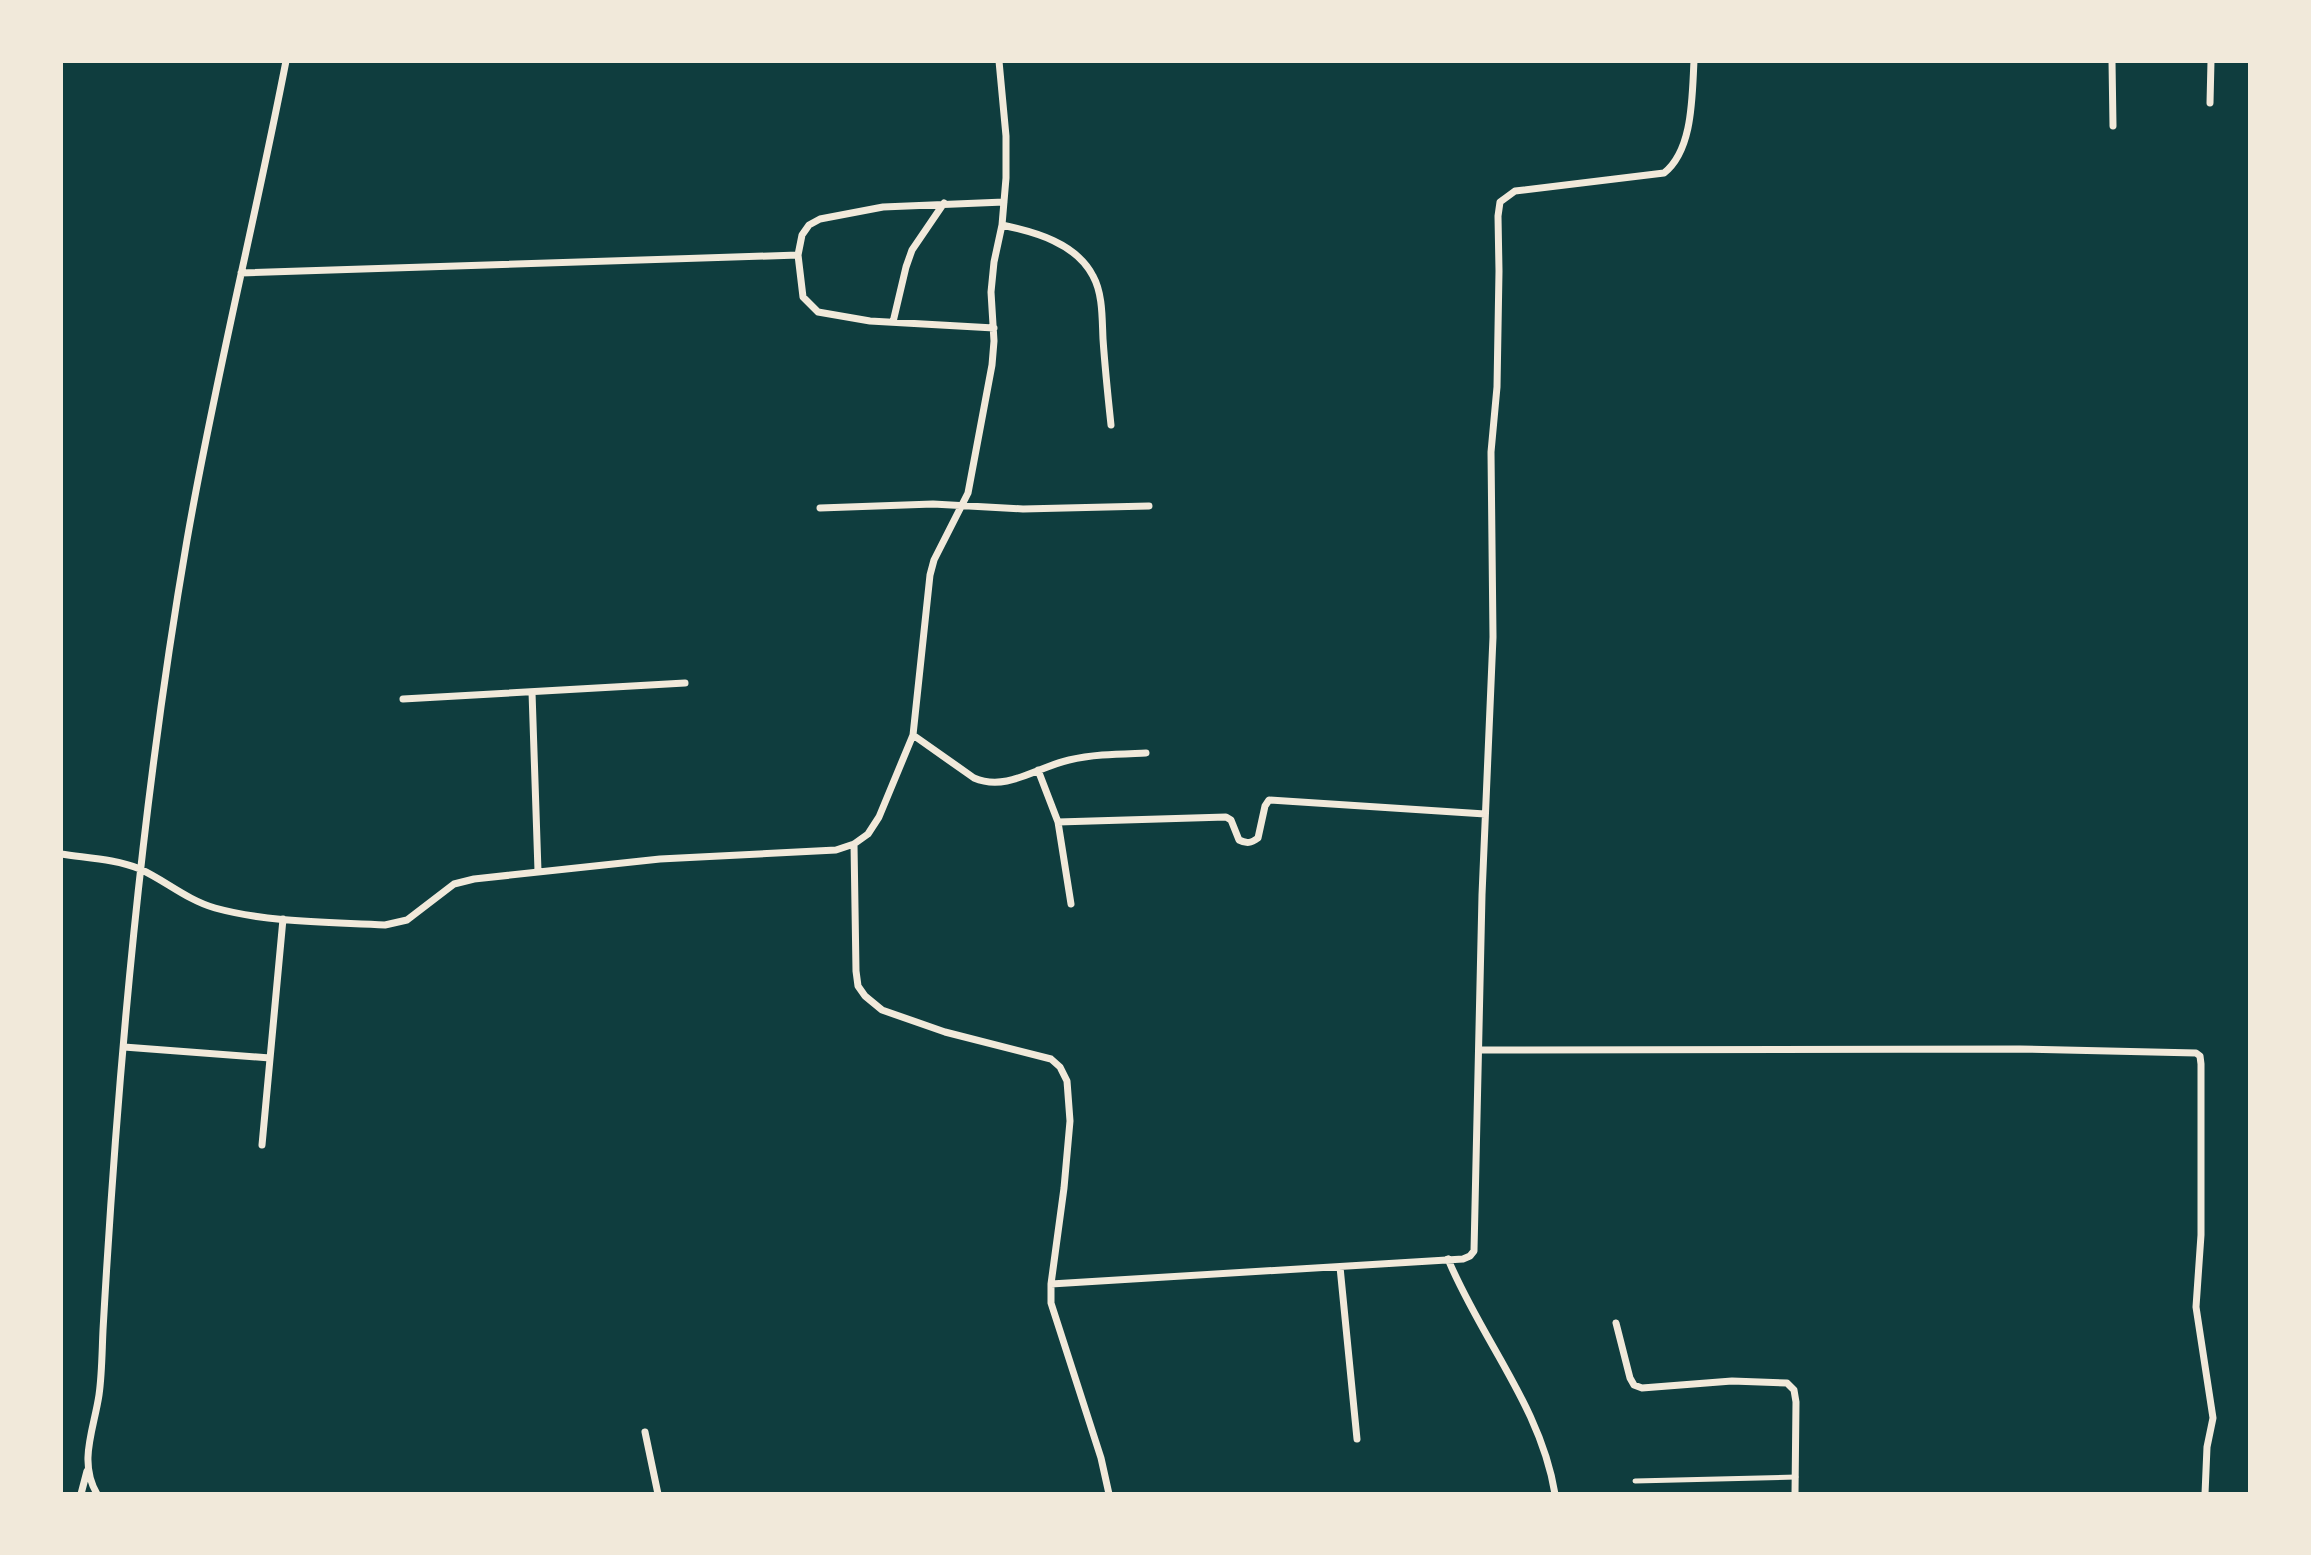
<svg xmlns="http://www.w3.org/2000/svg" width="2311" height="1555" viewBox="0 0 2311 1555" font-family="Raleway,sans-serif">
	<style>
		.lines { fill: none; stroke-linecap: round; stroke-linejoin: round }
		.service { stroke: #f1e9da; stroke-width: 5 }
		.minor { stroke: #f1e9da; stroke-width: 7 }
	</style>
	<rect width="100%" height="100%" fill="#0f3d3e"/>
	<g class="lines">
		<path class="service" d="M1635 1481 1796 1477"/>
		<path class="minor" d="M2112 61 2113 126
			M2210 103 2211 61
			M1002 225C1035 232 1076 243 1093 276 1103 294 1102 319 1103 339 1105 368 1108 397 1111 425
			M241 273 798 255
			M893 322 906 267 912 250 944 203
			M994 328 870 321 818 312 803 297 798 255 802 235 809 225 820 219 883 207 1004 202
			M820 508 933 504 1023 509 1149 506
			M532 692 538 871
			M403 699 685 683
			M913 735 974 778C1007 792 1037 767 1069 760 1095 754 1120 754 1146 753
			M1038 770 1058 822 1071 904
			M1058 822 1226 817 1231 820 1239 840C1247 844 1251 843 1258 838L1265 806 1269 800 1485 814
			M854 844 856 971 858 986 865 996 882 1010 945 1032 1051 1059 1060 1067 1067 1081 1070 1121 1064 1188 1051 1284V1303L1101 1458 1109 1494
			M61 854C87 858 116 859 140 869 166 881 187 900 215 908 270 923 329 922 385 925L407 920 454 884 474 879 660 859 836 850 854 844 868 834 879 817 913 735 930 575 934 560 968 493 992 365 994 341 991 292 994 262 1002 225 1006 178V136L999 61
			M124 1047 270 1058
			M1480 1050 2020 1049 2196 1053 2200 1056 2201 1064V1235L2196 1307 2213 1418 2207 1447 2205 1494
			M262 1145 283 919
			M1448 1259C1481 1339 1541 1407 1555 1494
			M1340 1267 1357 1439
			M1051 1284 1463 1259 1470 1256 1474 1251 1482 895 1493 637 1491 452 1497 387 1499 271 1498 216 1500 202 1515 191 1664 173C1693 150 1692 97 1694 61
			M1616 1323 1630 1378 1634 1385 1642 1388 1732 1381 1787 1383 1794 1390 1796 1402 1795 1494
			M645 1432 658 1494
			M81 1494 87 1471
			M97 1494C78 1462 94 1429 99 1395 102 1374 102 1351 103 1330 118 1065 142 801 187 540 215 379 255 221 286 61"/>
	</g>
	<rect width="2311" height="1555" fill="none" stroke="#f1e9da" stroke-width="126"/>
</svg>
